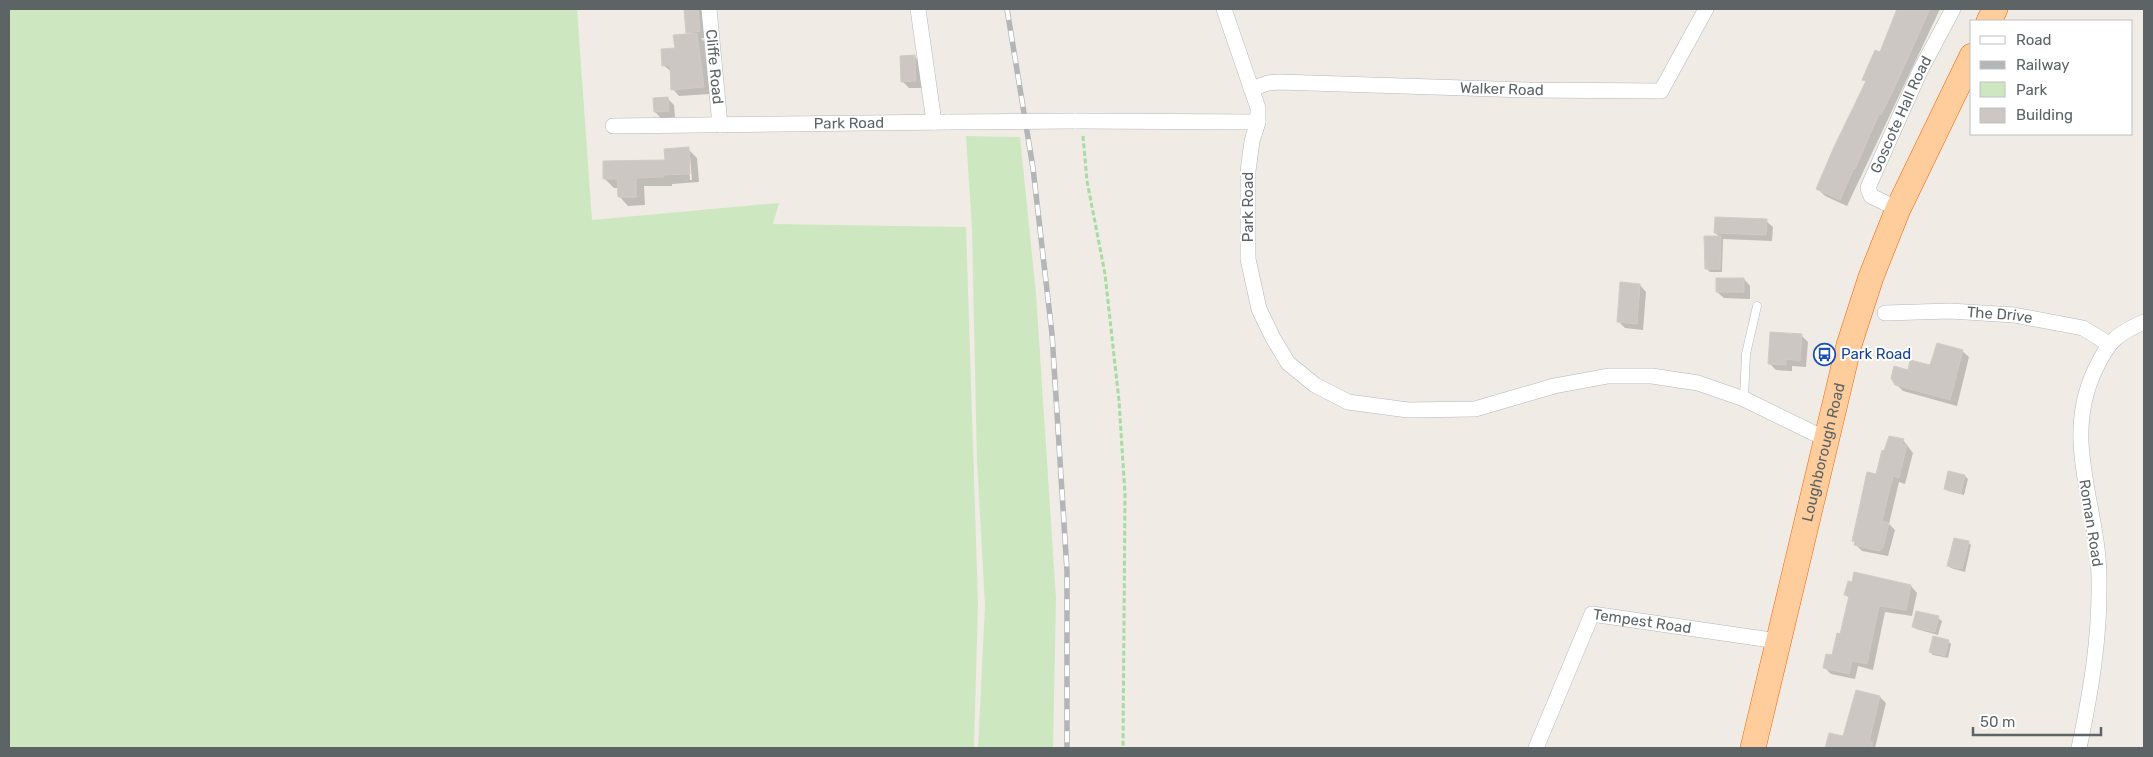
<svg xmlns="http://www.w3.org/2000/svg" width="2153" height="757" viewBox="0 0 2153 757" font-family="Rubik,sans-serif">
	<style>
		.green { fill: #cde8c1 }
		.shadow { fill: #0003; fill-rule: evenodd }
		.building { fill: #cdc7c4; stroke: #d5cac3 }
		.lines { fill: none; stroke-linecap: round; stroke-linejoin: round }
		.service-casing { stroke: #b3b8bb; stroke-width: 9 }
		.minor-casing { stroke: #b3b8bb; stroke-width: 16 }
		.trunk-casing { stroke: #f56000; stroke-width: 26 }
		.path { stroke: #a6dba4; stroke-width: 3; stroke-dasharray: 5 2.5; stroke-linecap: butt }
		.service { stroke: #fff; stroke-width: 8 }
		.minor { stroke: #fff; stroke-width: 15 }
		.trunk { stroke: #ffcd9c; stroke-width: 25 }
		.rail-casing { stroke: #b4b5b6; stroke-width: 5.5 }
		.rail { stroke: #fff; stroke-width: 4; stroke-dasharray: 11; stroke-linecap: butt }
		.minor-bridge-casing { stroke: #b3b8bb; stroke-width: 16; stroke-linecap: butt }
		.minor-bridge { stroke: #fff; stroke-width: 15 }
		.labels { text-anchor: middle; stroke-width: 4; stroke-linejoin: round; paint-order: stroke }
		.street-label { font-size: 15px; fill: #5d6466; stroke: #fff }
		.transit-label { font-size: 15px; fill: #164399; stroke: #fff; text-anchor: start }
	</style>
	<rect width="100%" height="100%" fill="#f0ebe5"/>
	<path class="green" d="M9 9H577L592 220 779 203 773 224 966 227 978 603 974 748H9Z
		M966 136 1020 137 1036 294 1056 598 1053 748H978L985 605 977 462 972 229Z"/>
	<path class="shadow" d="M677 9H703L706 38H701L704 41 710 94 679 96 673 89 672 72 663 65 690 35 688 32 686 9Z
		M1896 9H1940L1847 206 1825 196 1818 189 1867 82 1864 79 1880 54 1897 11Z
		M915 57 921 63 922 88H909L902 81Z
		M668 99 674 105 675 117 662 119 655 112Z
		M688 149 697 158 699 182 672 184V186H644L645 205 628 206 619 196V188H614L605 179 666 161ZM688 157H690L692 180H690Z
		M1766 221 1773 227 1772 241 1723 239 1722 272H1710L1707 269 1720 237 1715 233Z
		M1744 279 1750 286V299L1724 298 1717 292Z
		M1640 285 1646 292 1643 330 1625 328 1618 321Z
		M1801 335 1808 342 1806 367 1792 366V371L1776 370 1769 363Z
		M1962 351 1969 357 1957 406 1903 391 1896 384Z
		M1903 440 1913 453 1905 484 1899 482 1889 524 1895 530 1888 556 1862 551 1856 545 1885 452Z
		M1965 476 1968 479 1964 495 1948 491 1945 488Z
		M1968 542 1971 545 1965 572 1951 568 1948 565Z
		M1911 586 1917 593 1912 616 1885 612 1873 670 1858 666 1855 679 1831 674 1824 667 1833 656 1841 635 1850 599 1846 595Z
		M1938 618 1942 621 1938 635 1916 629 1913 626Z
		M1948 641 1951 644 1948 658 1933 655 1930 652Z
		M1880 697 1886 703 1875 748H1827L1830 734 1844 737Z"/>
	<path class="building" d="M684 9H698L700 31 686 33Z
		M1897 9H1930L1892 93 1881 115 1879 114 1855 169 1854 168 1840 200 1816 189 1834 147 1866 81 1862 80 1875 50 1880 52Z
		M697 33 704 87 671 90 670 65 662 66 661 49 675 48 673 35Z
		M915 55 916 81 901 82 900 56Z
		M668 97 669 111 654 112 653 98Z
		M689 147 690 174 664 175V177L636 178V197H618L617 179H603V161L665 160 664 149Z
		M1715 217 1767 219 1766 235 1714 233Z
		M1704 236H1721L1720 269H1705Z
		M1716 278H1744V292H1716Z
		M1620 282 1640 284 1637 324 1617 322Z
		M1770 332 1802 334 1800 361 1786 359V365L1768 364Z
		M1937 343 1963 350 1950 400 1895 385 1891 378 1894 366 1908 370 1910 360 1930 365Z
		M1889 436 1904 439 1902 444 1907 445 1899 478 1893 476 1882 521 1889 523 1883 548 1879 551 1854 545 1855 542 1852 541 1867 472 1876 474 1882 450 1884 451Z
		M1948 471 1965 475 1961 493 1944 489Z
		M1954 538 1969 541 1962 569 1947 566Z
		M1854 572 1911 585 1906 610 1879 606 1867 664 1852 661 1849 674 1823 668 1826 654 1832 655 1837 633 1840 634 1849 596 1844 595 1848 581 1852 582Z
		M1916 611 1939 616 1935 632 1912 627Z
		M1933 636 1949 640 1945 656 1929 652Z
		M1856 690 1880 696 1869 742H1872V748H1825L1829 733 1843 736Z"/>
	<g class="lines">
		<defs>
			<path id="service" d="M1744 399 1746 354 1757 306"/>
			<g id="minor">
				<path id="s1" d="M709 9 720 125"/>
				<path d="M918 9 934 122"/>
				<path d="M1224 9 1258 108V122L1252 141 1248 171V259L1259 309 1273 338 1288 363 1315 385 1348 402 1408 410 1475 409 1554 386 1608 376H1652L1698 383 1744 399 1826 439"/>
				<path id="s2" d="M1251 89 1268 83 1279 82 1529 90 1661 91 1706 9"/>
				<path d="M1074 121 1258 122"/>
				<path id="s3" d="M613 126 949 122"/>
				<path id="s4" d="M1898 209 1871 196 1868 188 1870 183 1920 71 1953 9"/>
				<path id="s5" d="M1885 313 1950 311 2014 315 2083 328 2109 344"/>
				<path id="s6" d="M1536 748 1592 614 1778 641"/>
				<path d="M2079 748C2091 691 2100 638 2099 579 2099 506 2061 442 2095 370 2108 342 2116 334 2144 322"/>
			</g>
			<g id="trunk">
				<path d="M1989 21 1995 9"/>
				<path id="s7" d="M1753 748 1849 345 1871 277 1898 209 1972 56"/>
			</g>
		</defs>
		<use href="#service" class="service-casing"/>
		<use href="#minor" class="minor-casing"/>
		<use href="#trunk" class="trunk-casing"/>
		<path class="path" d="M1083 136 1087 181 1105 274 1119 401 1125 494 1123 748"/>
		<use href="#service" class="service"/>
		<use href="#minor" class="minor"/>
		<use href="#trunk" class="trunk"/>
		<defs>
			<path id="rail" d="M1007 9 1033 168 1052 334 1067 571V748"/>
		</defs>
		<use href="#rail" class="rail-casing"/>
		<use href="#rail" class="rail"/>
		<defs>
			<path id="minor-bridge" d="M949 122 1074 121"/>
		</defs>
		<use href="#minor-bridge" class="minor-bridge-casing"/>
		<use href="#minor-bridge" class="minor-bridge"/>
	</g>
	<defs>
		<symbol id="bus-ring" viewBox="-11 -11 22 22"><circle r="9.5" fill="#fff" stroke="#1a4fb4" stroke-width="1.5"/><path d="M-5-6H5V4H4V6H2V4H-2V6H-4V4H-5ZM-3.5-4V0h7V-4ZM-3.5 1.2v1.5H-2V1.2ZM2 1.2v1.5H3.5V1.2Z" fill="#1a4fb4"/></symbol>
	</defs>
	<g fill-rule="evenodd">
		<use href="#bus-ring" x="1812" y="342" width="25" height="25"/>
	</g>
	<g class="labels">
		<g class="street-label">
			<text dy="5" stroke="none"><textPath href="#s1" startOffset="58">Cliffe Road</textPath></text>
			<text dy="5" stroke="none"><textPath href="#s2" startOffset="252">Walker Road</textPath></text>
			<text dy="5" stroke="none"><textPath href="#s4" startOffset="119">Goscote Hall Road</textPath></text>
			<text dy="5" stroke="none"><textPath href="#s3" startOffset="236">Park Road</textPath></text>
			<text transform="translate(1248 207) rotate(-90)" y="5">Park Road</text>
			<text dy="5" stroke="none"><textPath href="#s5" startOffset="115">The Drive</textPath></text>
			<text dy="5" stroke="none"><textPath href="#s7" startOffset="304">Loughborough Road</textPath></text>
			<text transform="translate(2091 523) rotate(81)" y="5">Roman Road</text>
			<text dy="5" stroke="none"><textPath href="#s6" startOffset="196">Tempest Road</textPath></text>
		</g>
		<g class="transit-label">
			<text x="1841" y="359">Park Road</text>
		</g>
	</g>
	<rect width="2153" height="757" fill="none" stroke="#5d6466" stroke-width="20"/>
	<rect x="1970" y="20" width="162" height="115" fill="#ffffff" stroke="#bec1c2"/>
	<rect x="1980" y="36" width="25" height="8" fill="#ffffff" stroke="#bec1c2"/>
	<text x="2016" y="45" font-size="15" fill="#5d6466">Road</text>
	<rect x="1980" y="61" width="25" height="8" fill="#b4b5b6" stroke="#bec1c2"/>
	<text x="2016" y="70" font-size="15" fill="#5d6466">Railway</text>
	<rect x="1980" y="82" width="25" height="15" fill="#cde8c1" stroke="#bec1c2"/>
	<text x="2016" y="95" font-size="15" fill="#5d6466">Park</text>
	<rect x="1980" y="108" width="25" height="15" fill="#cdc7c4" stroke="#bec1c2"/>
	<text x="2016" y="120" font-size="15" fill="#5d6466">Building</text>
	<path d="M1973 727v8h128v-8" fill="none" stroke="#5d6466" stroke-width="2.5"/>
	<text x="1980" y="727" font-size="15" fill="#5d6466" stroke="#ffffff" stroke-width="4" paint-order="stroke">50 m</text>
</svg>
